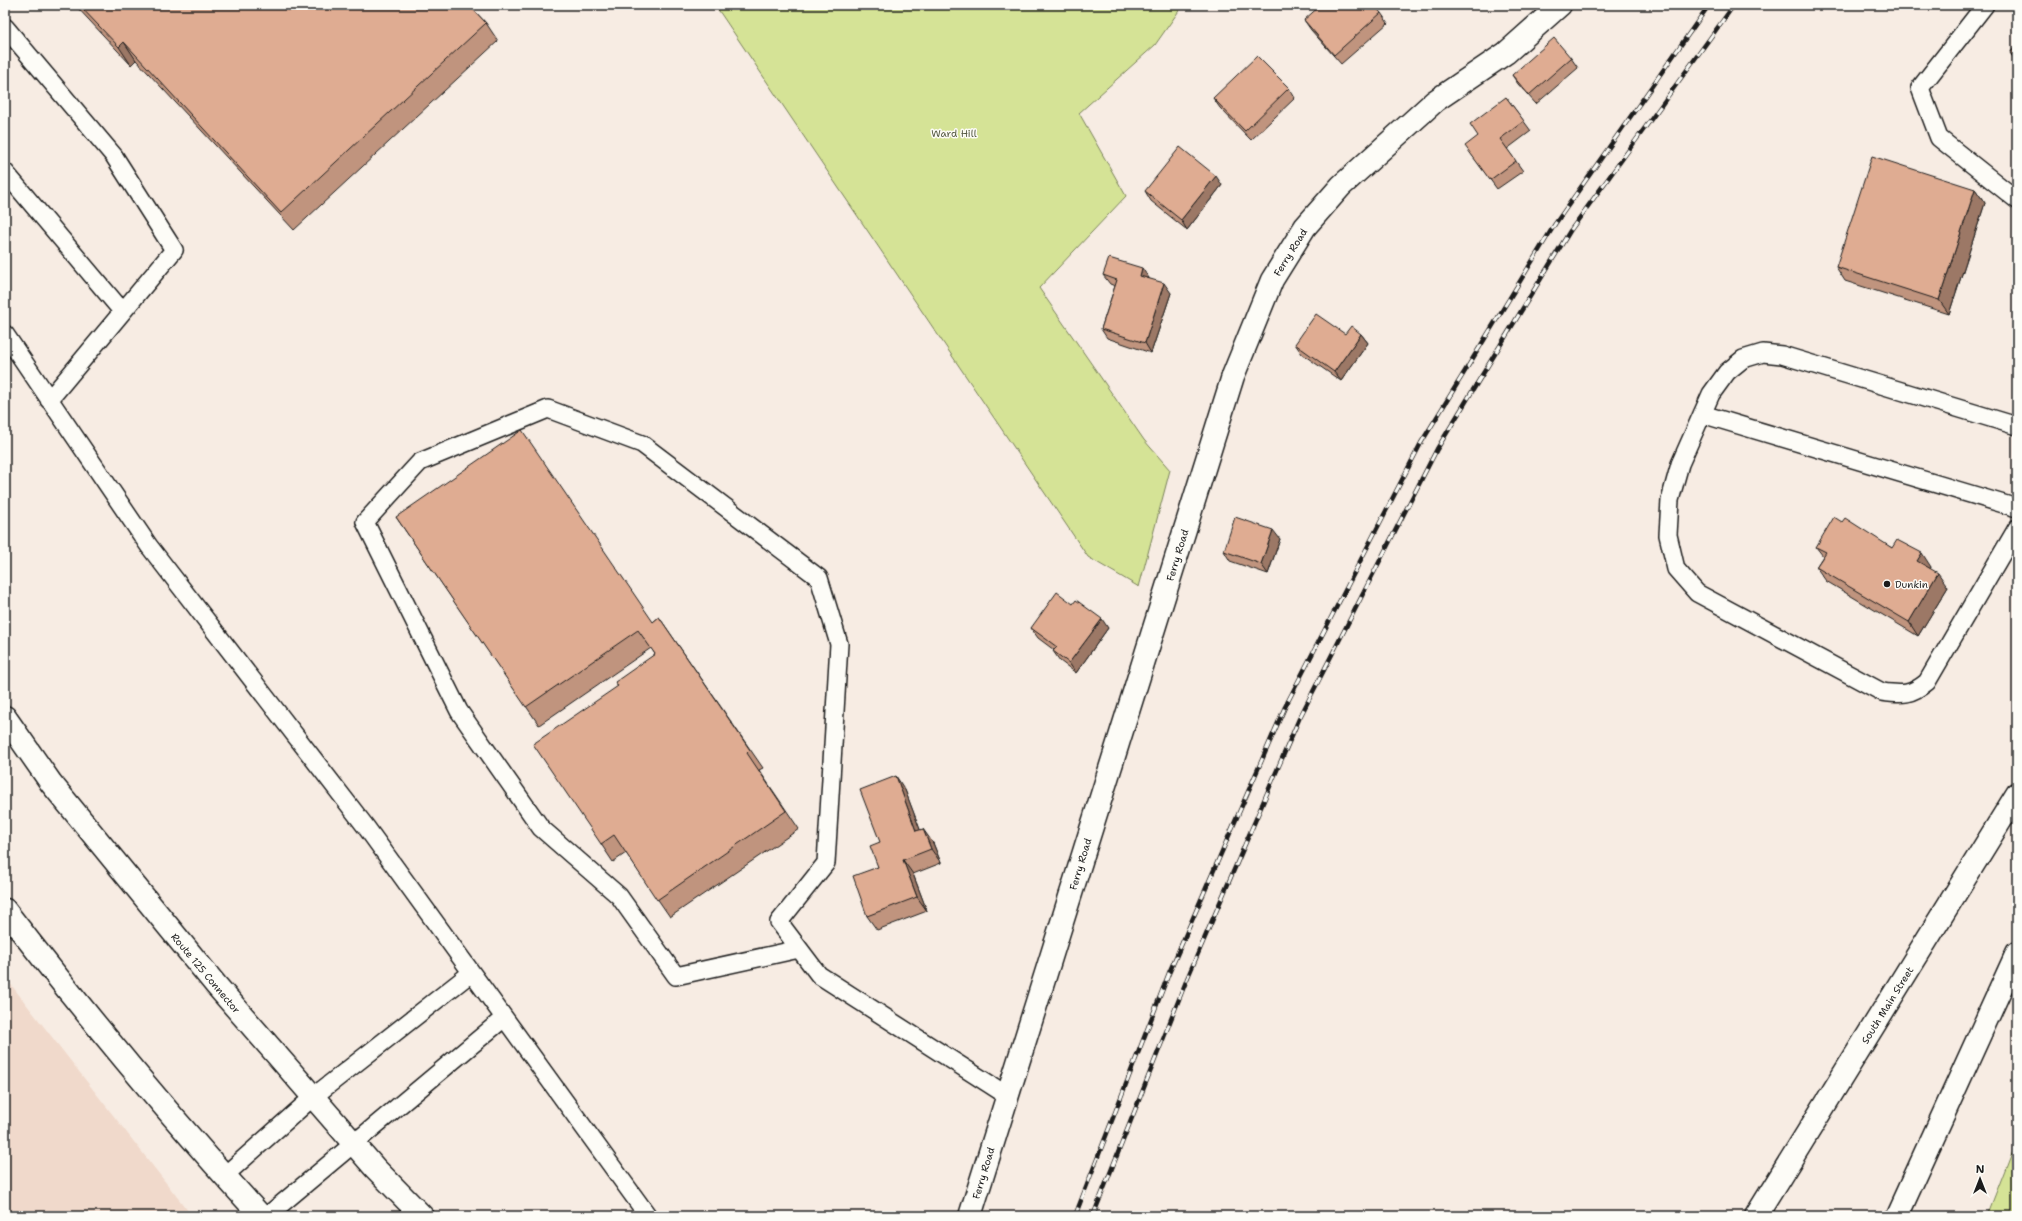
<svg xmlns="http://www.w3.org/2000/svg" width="2022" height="1221" viewBox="0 0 2022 1221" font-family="'Shantell Sans',sans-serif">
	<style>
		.built { fill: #f0d9cb }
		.green { fill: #d5e396; stroke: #788059 }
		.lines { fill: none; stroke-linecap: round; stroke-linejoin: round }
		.lane-casing { stroke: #1c1c1c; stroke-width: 20 }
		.secondary-casing { stroke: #1c1c1c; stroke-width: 25 }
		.primary-casing { stroke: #1c1c1c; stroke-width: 25 }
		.highway-casing { stroke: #1c1c1c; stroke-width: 25 }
		.lane { stroke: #fdfcf7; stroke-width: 17 }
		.secondary { stroke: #fdfcf7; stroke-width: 22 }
		.primary { stroke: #fdfcf7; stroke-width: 22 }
		.highway { stroke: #fdfcf7; stroke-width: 22 }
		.rail-casing { stroke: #1c1c1c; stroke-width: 4.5 }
		.rail { stroke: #fdfcf7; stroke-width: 3; stroke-dasharray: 9; stroke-linecap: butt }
		.wall { fill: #c0947e; stroke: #1c1c1c }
		.shaded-wall { fill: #9c7866; stroke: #1c1c1c }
		.building { fill: #dfac92; stroke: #1c1c1c }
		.poi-dot { fill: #1c1c1c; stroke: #fdfcf7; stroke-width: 1.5 }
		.labels { text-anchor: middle; stroke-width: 3; stroke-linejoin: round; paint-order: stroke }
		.park-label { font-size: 10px; fill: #545841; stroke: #fdfcf7 }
		.street-label { font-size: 10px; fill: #1c1c1c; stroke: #fdfcf7 }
		.poi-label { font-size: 10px; fill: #1c1c1c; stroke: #fdfcf7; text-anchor: start }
	</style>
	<rect width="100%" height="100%" fill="#f7ece3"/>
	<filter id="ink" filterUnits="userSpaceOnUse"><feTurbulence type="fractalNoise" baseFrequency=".025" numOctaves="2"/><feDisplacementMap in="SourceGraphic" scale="8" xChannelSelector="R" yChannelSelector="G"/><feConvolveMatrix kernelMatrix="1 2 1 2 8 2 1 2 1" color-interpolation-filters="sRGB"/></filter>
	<g filter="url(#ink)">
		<path class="built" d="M5 977 192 1216H5Z"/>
		<path class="green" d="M715 5H1183L1155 45 1079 113 1126 196 1039 288 1144 440 1170 470 1139 587 1088 557Z
			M2017 1139V1216H1987Z"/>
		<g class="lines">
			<defs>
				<path id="lane" d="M1985 5 1920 88 1939 138 2017 200
					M5 27 114 156 174 250 49 400
					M5 172 122 311
					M5 334 149 546 366 827 648 1216
					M1702 414 2017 508
					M2017 426 1782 355 1763 353 1743 359 1727 372 1711 394 1680 464 1670 500 1668 535 1676 569 1697 593 1882 692C1903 695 1911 695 1927 682L2017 528
					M799 949 676 976 619 896 541 828 459 711 365 522 420 462 548 409 642 444 819 578 839 644 826 863 779 922 819 975 1008 1096
					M224 1176 313 1097 471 973
					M267 1216 504 1018"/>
				<path id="secondary" d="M970 1216 1233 376 1272 280 1305 227 1341 186 1435 101 1506 53 1560 5"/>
				<path id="primary" d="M1756 1216 2017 794
					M1897 1216 2017 953"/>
				<path id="highway" d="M5 717 51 783 216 985 375 1168 422 1216
					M5 910C86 1015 171 1118 261 1216"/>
			</defs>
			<use href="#lane" class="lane-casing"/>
			<use href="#secondary" class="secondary-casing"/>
			<use href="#primary" class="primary-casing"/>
			<use href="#highway" class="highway-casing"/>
			<use href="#lane" class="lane"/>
			<use href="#secondary" class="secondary"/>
			<use href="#primary" class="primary"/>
			<use href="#highway" class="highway"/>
			<defs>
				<path id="rail" d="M1075 1216 1169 973 1285 707 1421 443 1555 224 1709 5
					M1093 1216 1187 979 1299 719 1437 449 1570 231 1734 5"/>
			</defs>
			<use href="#rail" class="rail-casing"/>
			<use href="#rail" class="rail"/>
		</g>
		<path class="wall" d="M75 5H469L486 23 498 41 294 230 136 60 131 65Z
			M1381 13 1388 23 1341 64 1311 30 1304 20Z
			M2017 45V63L2010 53Z
			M1571 58 1578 68 1536 104 1518 84 1512 75Z
			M1289 88 1295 98 1251 140 1220 108 1213 98Z
			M1506 97 1531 131 1507 149 1523 171 1497 189 1472 155 1478 136Z
			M1222 185 1187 230 1151 201 1145 191Z
			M1975 189 1985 203 1949 314 1845 281 1836 267Z
			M1103 275 1149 278H1148L1171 293 1151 353 1107 338 1101 329 1115 286 1110 284Z
			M1361 334 1368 343 1341 381 1302 354 1295 344Z
			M396 517 653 622 659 617 763 768 759 770 799 829 670 917 626 853 613 862 601 844 618 686 655 654 651 648 539 725Z
			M1842 522 1892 548 1931 567 1930 569 1948 587 1918 636 1826 581 1816 567 1823 556 1816 547Z
			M1280 539 1268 574 1230 561 1224 551Z
			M1073 604 1108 628 1076 673 1060 661 1053 651 1054 650 1038 638 1031 628Z
			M905 790 920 830 933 843 941 863 913 874 927 911 877 930 867 916 878 867 880 842Z"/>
		<path class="shaded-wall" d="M124 42 136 60 131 65 119 47Z
			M1216 176 1222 185 1187 230 1181 220Z
			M1975 189 1985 203 1949 314 1939 300Z
			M1142 268 1149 278 1146 285 1140 276Z
			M1164 283 1171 293 1151 353 1145 343Z
			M1361 334 1368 343 1341 381 1334 372Z
			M1273 530 1280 539 1268 574 1261 564Z
			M1922 553 1931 567 1927 575 1917 561Z
			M1938 573 1948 587 1918 636 1909 622Z
			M1102 619 1108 628 1076 673 1069 663Z
			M896 776 905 790 926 845 916 831Z
			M923 829 933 843 941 863 931 849Z
			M903 860 913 874 927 911 917 897Z"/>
		<path class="building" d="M79 5H469L486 23 281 213 124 42 119 47Z
			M1321 5H1374L1381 13 1334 55 1304 20Z
			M1554 38 1571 58 1529 95 1512 75Z
			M2017 45V59L2010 53Z
			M1257 56 1289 88 1245 131 1213 98Z
			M1506 97 1524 121 1500 139 1516 161 1490 180 1465 146 1478 136 1470 124Z
			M1180 147 1216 176 1181 220 1145 191Z
			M1872 156 1975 189 1939 300 1836 267Z
			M1109 258 1142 268 1140 276 1164 283 1145 343 1101 329 1117 280 1103 275Z
			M1316 314 1345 334 1351 326 1361 334 1334 372 1295 344Z
			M522 430 653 622 659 617 750 750 747 753 786 811 657 900 614 835 601 844 533 744 618 686 615 682 655 654 638 630 526 707 396 517Z
			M1235 517 1273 530 1261 564 1224 551Z
			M1834 517 1842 522 1845 518 1892 548 1897 540 1922 553 1917 561 1938 573 1909 622 1816 567 1826 552 1816 547Z
			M1057 592 1073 604 1076 600 1102 619 1069 663 1053 651 1057 647 1031 628Z
			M896 776 916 831 923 829 931 849 903 860 917 897 867 916 853 876 878 867 870 846 880 842 860 790Z"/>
	</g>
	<circle class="poi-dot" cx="1887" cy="584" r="4"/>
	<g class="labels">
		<g class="park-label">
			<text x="954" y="137">Ward Hill</text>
		</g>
		<g class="street-label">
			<text transform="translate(1290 252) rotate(-58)" y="4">Ferry Road</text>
			<text transform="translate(1177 555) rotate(-73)" y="4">Ferry Road</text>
			<text transform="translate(1080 864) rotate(-73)" y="4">Ferry Road</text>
			<text transform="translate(206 973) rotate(50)" y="4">Route 125 Connector</text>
			<text transform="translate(1887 1005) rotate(-58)" y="4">South Main Street</text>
			<text transform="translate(983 1173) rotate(-73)" y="4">Ferry Road</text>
		</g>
		<g class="poi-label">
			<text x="1895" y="588">Dunkin</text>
		</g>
	</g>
	<rect width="2022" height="1221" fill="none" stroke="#fdfcf7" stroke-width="20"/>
	<rect x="10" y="10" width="2002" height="1201" fill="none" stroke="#1c1c1c" stroke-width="1.5" filter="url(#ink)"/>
	<g transform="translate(1980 1179)" stroke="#fdfcf7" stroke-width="3" paint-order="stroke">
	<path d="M0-3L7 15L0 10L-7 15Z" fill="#1c1c1c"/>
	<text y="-6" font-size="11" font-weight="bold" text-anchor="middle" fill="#1c1c1c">N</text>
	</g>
</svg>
